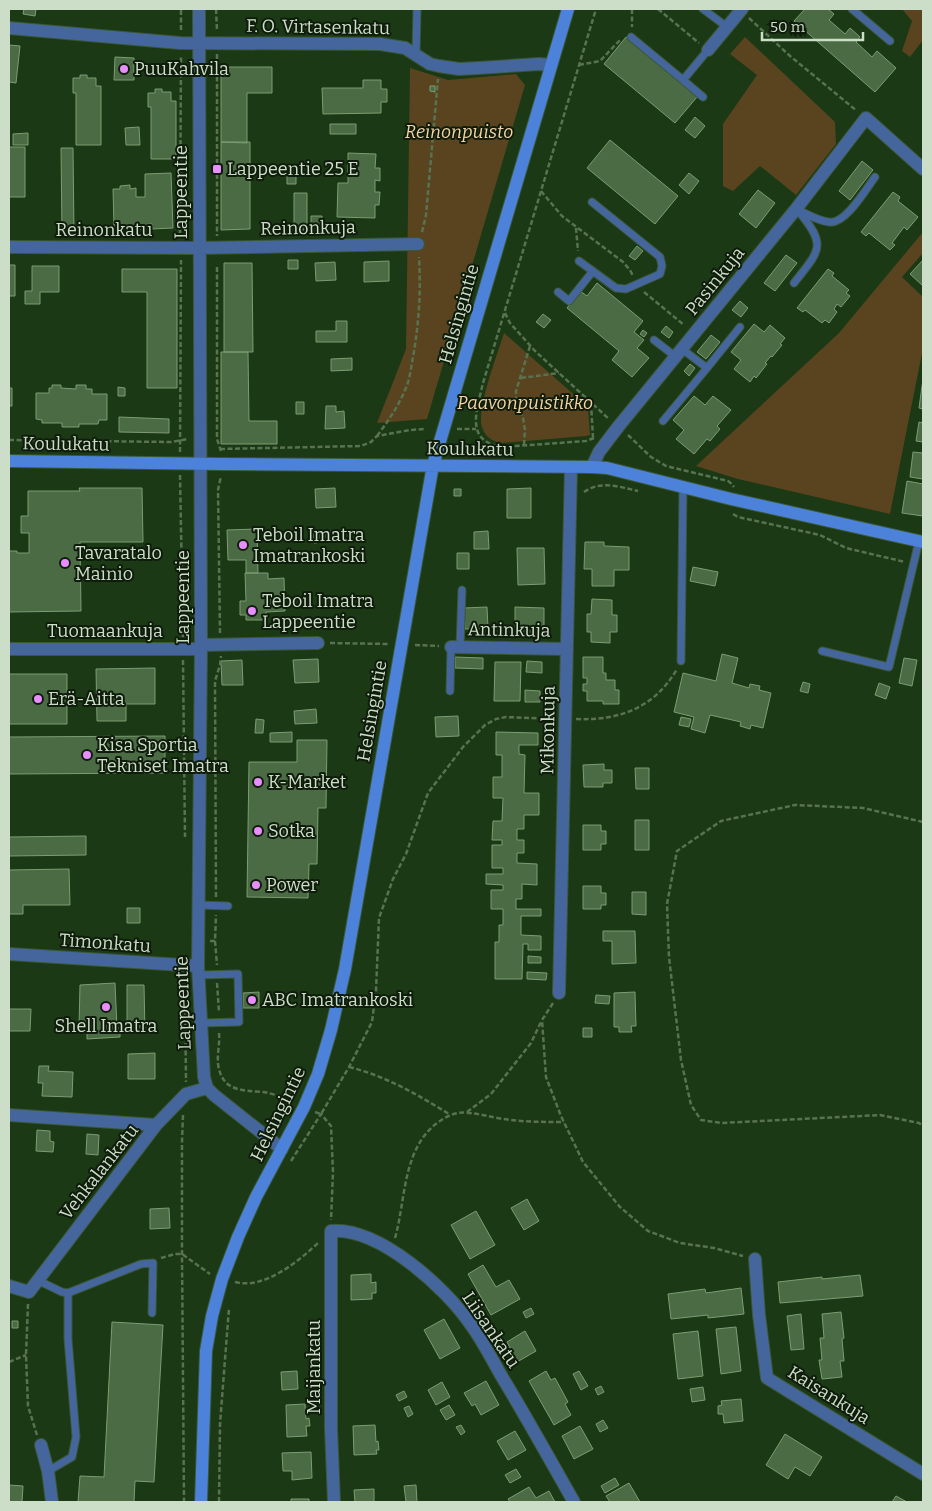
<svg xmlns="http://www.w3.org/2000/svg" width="932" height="1511" viewBox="0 0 932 1511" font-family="Bitter,serif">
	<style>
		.green { fill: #59441f }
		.building { fill: #4b6b44; stroke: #7c9d73 }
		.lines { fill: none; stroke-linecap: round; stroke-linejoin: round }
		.lane-casing { stroke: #3b5734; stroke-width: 9 }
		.street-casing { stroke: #3b5734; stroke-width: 14 }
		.secondary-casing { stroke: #3b5734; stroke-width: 14 }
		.path { stroke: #587252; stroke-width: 2.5; stroke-dasharray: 5 2.5; stroke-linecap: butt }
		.lane { stroke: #44669d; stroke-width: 7 }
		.street { stroke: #44669d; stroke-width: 12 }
		.secondary { stroke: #4c82da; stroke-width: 12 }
		.poi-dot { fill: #e88eff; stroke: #0f1c0c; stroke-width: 2 }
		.labels { text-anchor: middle; stroke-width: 4; stroke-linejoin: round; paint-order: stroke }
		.street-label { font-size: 18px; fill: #ccdec8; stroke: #0f1c0c }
		.poi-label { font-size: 18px; fill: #ccdec8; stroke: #0f1c0c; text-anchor: start }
		.park-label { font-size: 18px; font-style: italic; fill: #f4d5a2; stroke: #0f1c0c }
	</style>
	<rect width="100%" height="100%" fill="#1b3914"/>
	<path class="green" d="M902 9H923V40L910 57 902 51 912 21Z
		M745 37 835 122 836 144 796 195 760 166 733 191 723 186V124L757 75 730 54Z
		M410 68 448 80 516 74 525 85 427 419 377 423 406 349Z
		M923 232V253L902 277 923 297V348L890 514 738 479 696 466 839 333Z
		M504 333 588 407 590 435 586 436 501 443C492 441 485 437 482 427 476 409 498 353 504 333Z"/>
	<path class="building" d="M24 9H36L35 16 23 14Z
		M805 9H828L834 14 829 20 845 34 850 28 860 37 856 42 872 57 877 51 896 68 875 92 794 21Z
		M626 37 697 97 675 123 604 64Z
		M9 45 20 46 16 83 9 82Z
		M115 57 134 58V80H114Z
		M221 67H272V93H247V143L221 142Z
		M80 75H87V78H96V86H101V145H76V93H73V78H80Z
		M363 80H381V89H387V102H381V113L323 114 322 88H363Z
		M430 86H435V92L430 91Z
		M155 89H162V92H171V101H176V159H151V107H148V93H155Z
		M695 117 705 126 695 138 685 130Z
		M330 124H356V134H330Z
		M139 127 140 145H126L125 128Z
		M28 133V145H13V134Z
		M610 140 678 196 655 224 587 168Z
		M221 142H250V229L221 230Z
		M9 147H25V197H9Z
		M61 148H73L74 233H62Z
		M348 153 376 154 375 168H380V181L375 180V192H380L379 205H375V218L337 217 338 183H348Z
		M862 161 873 170 850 200 839 191Z
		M171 173 173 228 152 229V224L143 225V229H127V225L114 226 113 189H120V186L130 185V189L136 188V197H145V174Z
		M287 173H296V184H287Z
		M689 173 699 181 689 194 679 185Z
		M758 190 775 203 756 228 739 214Z
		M893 192 900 197 898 201 918 217 907 230 904 227 892 243 895 245 890 250 869 233 866 236 861 232Z
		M294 193H307V230H294Z
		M311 216H322V226L311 225Z
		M637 246 643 251 635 260 629 256Z
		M786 255 797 263 775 291 764 283Z
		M288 260H298V269H288Z
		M923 260V286L910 274Z
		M389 261V281L364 282V262Z
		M335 262 336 280 316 281 315 263Z
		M224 263H252L253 352H224Z
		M9 265H15V296H9Z
		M32 266H59V292H40V304H25V291H32Z
		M122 269H177V388H147V292H122Z
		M828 269 834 273 832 276 849 290 846 293 850 296 841 307 837 304 834 309 837 312 829 323 825 320 822 323 805 310 803 312 797 308Z
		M597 283 643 321 634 332 644 340 637 348 649 358 632 377 612 360 619 351 567 308 580 291 587 296Z
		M740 301 748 308 741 317 732 310Z
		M543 314 551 320 544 328 536 322Z
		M336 321H347V342H316V331H336Z
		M754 324 764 332 770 325 785 338 780 344 782 345 772 357 771 356 765 363 767 364 756 378 754 376 750 382 734 369 741 360 731 352Z
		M666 326 673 332 669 338 661 332Z
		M643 330 647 333 644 337 640 334Z
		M711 335 720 342 706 359 697 352Z
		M221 352H248L249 421H277V444H221Z
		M352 358V370L331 371V359Z
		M690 364 695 368 689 376 684 371Z
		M923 379V409L919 408Z
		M52 385H61V388L76 389V385H86V389H92V394H107V420H99L98 424H79V427H62V423H42V420L36 419V393H49V388H52Z
		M118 387 125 388V396H118Z
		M9 388H12V406H9Z
		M694 396 705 405 713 396 731 410 717 426 720 429 710 441 707 439 694 454 676 439 684 430 673 420Z
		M296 402H304V414H296Z
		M326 406H336V412L344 411 345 428 325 429Z
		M119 417 169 419V433L119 432Z
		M919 422 923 423V442L916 441Z
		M913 452 923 453V479L910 477Z
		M907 481 923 484V516L902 513Z
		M79 488H142L143 542H80L81 611 9 612V551H17V553H29V533H21V516H28V491H80Z
		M335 488 336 507 316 508 315 489Z
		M531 488V518H507V489Z
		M454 489H461V496H454Z
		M257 529 258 573H246V560H228L227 530Z
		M331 531V541L314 543 313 532Z
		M488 531 489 549H474V532Z
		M585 542H604V546L629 547V570H614V586H592V569H584Z
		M517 548H544L545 584 518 585Z
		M457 553H469V569H457Z
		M693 567 718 572 715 586 690 581Z
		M245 573H268V579L284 578 285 611 266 612 267 620H246V615H240V601H246Z
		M592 599 612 600V615H617V632H610V643L591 642V632H587V614H591Z
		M487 607 488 628 465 629 464 608Z
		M515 607 544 608V632H515Z
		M722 654 738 658 732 683 749 688 750 684 760 686 759 690 771 693 763 728 751 725 750 729 740 726 741 722 710 715 705 733 691 729 694 717 674 712 683 673 716 681Z
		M455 657 483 658V669L455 668Z
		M583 657H603V673H606V680H615V690H619V704H603V701H587V691H583V684H587V678H583Z
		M904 658 917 660 912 686 899 683Z
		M318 659 319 682 295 683 293 660Z
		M242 660 243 685H222L221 661Z
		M527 661 542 662V673L526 672Z
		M495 662H521L520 701H494Z
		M155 668V704H126V721H97L96 669Z
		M9 674H67V724H9Z
		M803 682 810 684 808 693 800 691Z
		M879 683 890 687 886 699 875 695Z
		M525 690 540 691V702H525Z
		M316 709 317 723 295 724 294 711Z
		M458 716 459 736 436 737 435 717Z
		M681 717 691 719 689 727 679 725Z
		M256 719 264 720 263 733H255Z
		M292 732V742H270V733Z
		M496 732 538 733V745H519V754L525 755 524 793H539V815H524V829H517V840H524V853H517V863L537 864V885L522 884V899H516V909H541V916H521V935L541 936V950H528V944H523L522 979H495V942H499V925H503V909H491V890H503V885L486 884V874H503V868H492V845H502V840H492L493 821H502L503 798H493V777H502V755H496Z
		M165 736V773L9 774V737Z
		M297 740H327L326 808H318L317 864H309L308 898 247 897 249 762H297Z
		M604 764V770H612V783H603V787H584L583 765Z
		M635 768H649V789H636Z
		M635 820H649V850H635Z
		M583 825H601V831H606V844H601V850H583Z
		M86 836V855L9 856V837Z
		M69 869 70 905H23V914H9V870Z
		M583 886H601V893H606V905H601V909H583Z
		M632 892H646V915L632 914Z
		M127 908H140V923H127Z
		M603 931H635L636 963 612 964V941H603Z
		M528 956 541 957V963H528Z
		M527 972 547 973 546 980 527 979Z
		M115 983 117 1028H120V1037L87 1039V1026L79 1027 80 985Z
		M127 985H144L145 1032H127Z
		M259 992V1008H243V993Z
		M635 992 636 1026H631L632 1032H619V1027H614V993Z
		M596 995 610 996 609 1004 595 1003Z
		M9 1009H31L30 1031H9Z
		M583 1028H592V1037H583Z
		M155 1053V1079H128V1054Z
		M39 1066H49L48 1071 73 1072 72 1097 42 1096 43 1083H38Z
		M37 1130 50 1131V1141L54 1142 53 1152 36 1151Z
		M87 1134 99 1135 98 1155 86 1154Z
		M527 1199 539 1221 524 1230 511 1208Z
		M169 1208 170 1228 150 1229V1209Z
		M476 1211 495 1245 470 1259 451 1225Z
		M483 1265 496 1287 509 1280 520 1299 491 1315 468 1274Z
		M371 1274V1283L376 1282V1293H372V1299L351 1300V1275Z
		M860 1275 863 1296 780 1303 778 1282 822 1277V1279Z
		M741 1288 744 1314 708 1318V1315L671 1319 668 1294 705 1289 706 1293Z
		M531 1308 534 1314 526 1318 523 1312Z
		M841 1312 844 1338 842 1339 844 1361H840L842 1377 822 1379 819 1360H822L820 1338H824L822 1314Z
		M801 1314 804 1349 791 1350 787 1316Z
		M444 1319 460 1348 440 1359 424 1330Z
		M12 1321H18V1328H12Z
		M112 1322 163 1325 154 1482 135 1481 134 1502H78L80 1476 104 1477Z
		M736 1327 741 1371 721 1374 716 1329Z
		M525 1331 536 1351 517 1362 507 1342Z
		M698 1331 703 1376 678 1379 673 1334Z
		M297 1371 298 1389 282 1390 281 1372Z
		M546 1371 551 1380 555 1378 568 1402 565 1404 571 1415 554 1425 529 1381Z
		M579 1371 588 1386 581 1390 573 1374Z
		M486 1381 499 1405 481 1415 475 1404 472 1406 464 1393Z
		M442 1382 450 1397 436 1405 428 1390Z
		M601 1386 604 1392 598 1395 595 1389Z
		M703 1387 705 1400 692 1402 690 1389Z
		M404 1391 407 1397 399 1401 396 1395Z
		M741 1399 743 1421 724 1423 723 1414H718V1406L722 1405 721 1401Z
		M305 1404 306 1419 309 1418 310 1426H306L307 1436 287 1437 286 1405Z
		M449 1405 455 1415 446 1420 440 1410Z
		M409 1406 413 1414 408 1417 404 1408Z
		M603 1420 608 1428 600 1432 596 1424Z
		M375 1425 376 1442 378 1441 379 1450H376L377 1454 354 1455 353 1426Z
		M461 1425 465 1432 461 1435 456 1427Z
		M580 1426 593 1449 574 1459 562 1436Z
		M515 1431 526 1450 508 1460 497 1441Z
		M785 1434 822 1457 810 1476 795 1467 788 1479 766 1465Z
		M311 1452 312 1478 292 1480V1471H283L282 1453Z
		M516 1469 521 1477 510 1483 505 1475Z
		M615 1478 619 1485 605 1493 601 1486Z
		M629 1483 640 1502H610L606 1496Z
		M9 1485 23 1486 22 1502H9Z
		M416 1485 417 1502H406L404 1486Z
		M529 1487 536 1498 549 1491 555 1502H510L508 1499Z
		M374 1489V1502H355L354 1490Z
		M896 1496 907 1502H892Z
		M291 1499H309V1502H291Z"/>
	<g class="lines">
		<defs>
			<path id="lane" d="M703 9 727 27
				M852 9 890 41
				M631 37 683 80 708 50
				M416 54 417 9
				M683 80 703 97
				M796 209C807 214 818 221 829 222 845 225 866 189 875 177
				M579 261 616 288 626 289 660 274 662 266 660 257 592 202
				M794 283C819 251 828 246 799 212
				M558 292 569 301 593 271
				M654 340 676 357
				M707 368 740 327
				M663 421 707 368 682 349
				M460 647 462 590
				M822 651 889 667 919 541
				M681 661 683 488
				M450 691 451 647
				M199 905 228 906
				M199 975 238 974 239 1022 201 1023
				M37 1280 62 1292 68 1293 141 1264 153 1263 152 1313
				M48 1471 72 1457 76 1437 68 1339V1293"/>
			<path id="street" d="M199 9 201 645 198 966 204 1077 207 1088 214 1095 282 1149
				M9 28 180 43 380 44 405 48 430 64 439 66 459 69 478 68 539 64 551 65
				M708 50 742 9
				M9 247 198 248 418 244
				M592 467 599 452 618 427 796 209 866 118 923 169
				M201 645 318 643
				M451 647 567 649
				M9 649H201
				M9 954 198 966
				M559 993 571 467
				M9 1115 156 1125
				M755 1259 759 1315 767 1378 923 1474
				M9 1286 29 1292 156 1125 186 1094 207 1088
				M41 1445 48 1471 52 1502
				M334 1502 331 1428V1231C379 1227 446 1288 471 1325 483 1341 492 1360 502 1377 527 1418 550 1460 574 1502"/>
			<path id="secondary" d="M9 461 221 464 592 467 607 468 731 499 923 542
				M201 1502 206 1351 212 1316 222 1279 238 1237 256 1197 304 1107 318 1074 331 1030 345 969 433 465 568 9"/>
		</defs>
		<use href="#lane" class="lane-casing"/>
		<use href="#street" class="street-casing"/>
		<use href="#secondary" class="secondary-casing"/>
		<path class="path" d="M216 9 217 31
			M632 9V27
			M658 9 699 43
			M749 18 790 56 857 111
			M181 30V9
			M217 54V236
			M579 65 600 61 621 39
			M541 191 562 216 623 262 630 270 633 276
			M576 228 578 251
			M422 232 426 215 438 79
			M180 235 181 55
			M217 267V439L221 451
			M644 292 684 325
			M505 313 510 323 535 351 609 419
			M521 378 559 373
			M591 403 593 438
			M457 429H476
			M628 435 651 457 666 466 728 481 732 484 734 487
			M377 436C388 421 398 407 405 390 410 380 411 367 413 357 419 323 421 291 419 257
			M594 438 586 441 502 447C464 441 477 410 483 383L596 9
			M9 440 171 442 188 439
			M524 445 525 430 523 418 516 399V391L530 346
			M220 449 361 446 371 442 377 436 410 430 425 429
			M180 452 181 260
			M180 475 183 637
			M584 492C601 480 620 487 638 491
			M733 514 738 517 820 535 846 548 905 562
			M220 633 218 490 221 476
			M330 643 389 644
			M415 645 439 646
			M183 660 185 837
			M576 719C620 721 655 707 677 669
			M923 822 863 808 795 805 721 821 677 851 667 904 669 957 681 1060 691 1105 701 1120 721 1123 880 1115 919 1123 923 1126
			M216 897 215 681 220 665 221 656
			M210 941H215L216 915
			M215 941 217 965
			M217 983 219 1012
			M185 998 186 1082
			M553 1003 542 1020 546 1077 561 1116 583 1162 620 1207 648 1231 680 1243 714 1248 743 1256
			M219 1033C220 1043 217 1054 218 1064 222 1091 240 1090 262 1092 272 1093 282 1097 292 1102
			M349 1067C386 1076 418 1095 449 1114
			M315 1112 321 1114 349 1067 372 1022 376 991 379 918 393 879 406 854 428 793 463 747 485 725 496 719 506 717 553 719
			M467 1112 491 1094 531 1043 541 1022
			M183 1115 182 1142V1254L184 1502
			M291 1161 321 1114 331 1126 333 1172 331 1220
			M395 1238C406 1200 402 1150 437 1123 447 1116 456 1111 469 1113 480 1114 491 1117 503 1119 523 1122 543 1122 564 1122
			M161 1258 175 1254H182L210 1274
			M235 1282C264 1290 299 1261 319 1242
			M28 1304 26 1355 28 1406 37 1435
			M9 1362 26 1355
			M219 1502 220 1424 229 1308"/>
		<use href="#lane" class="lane"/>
		<use href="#street" class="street"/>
		<use href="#secondary" class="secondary"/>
	</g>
	<g class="poi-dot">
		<circle cx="124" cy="69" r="5"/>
		<rect x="212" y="164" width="10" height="10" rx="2.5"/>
		<circle cx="243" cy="545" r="5"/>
		<circle cx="65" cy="563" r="5"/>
		<circle cx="252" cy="611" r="5"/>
		<circle cx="38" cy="699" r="5"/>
		<circle cx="87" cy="755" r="5"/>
		<circle cx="258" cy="782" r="5"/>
		<circle cx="258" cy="831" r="5"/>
		<circle cx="256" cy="885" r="5"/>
		<circle cx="252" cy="1000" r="5"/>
		<circle cx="106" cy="1007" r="5"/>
	</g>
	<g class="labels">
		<g class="street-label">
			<text transform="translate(318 27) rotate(1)" y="6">F. O. Virtasenkatu</text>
			<text transform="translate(181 192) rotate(-90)" y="6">Lappeentie</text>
			<text transform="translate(308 228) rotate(-1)" y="6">Reinonkuja</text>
			<text x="104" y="236">Reinonkatu</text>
			<text transform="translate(715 281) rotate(-51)" y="6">Pasinkuja</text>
			<text transform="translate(459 314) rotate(-74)" y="6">Helsingintie</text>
			<text transform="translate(66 444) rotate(1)" y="6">Koulukatu</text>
			<text transform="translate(470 449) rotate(1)" y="6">Koulukatu</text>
			<text transform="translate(183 597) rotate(-90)" y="6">Lappeentie</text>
			<text transform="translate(509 630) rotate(1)" y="6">Antinkuja</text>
			<text x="105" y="637">Tuomaankuja</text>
			<text transform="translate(372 711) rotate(-80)" y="6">Helsingintie</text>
			<text transform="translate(548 730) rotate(-89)" y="6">Mikonkuja</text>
			<text transform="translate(105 943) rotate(4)" y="6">Timonkatu</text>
			<text transform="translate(183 1003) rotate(-92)" y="6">Lappeentie</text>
			<text transform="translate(278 1114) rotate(-64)" y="6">Helsingintie</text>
			<text transform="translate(99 1172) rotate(-52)" y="6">Vehkalankatu</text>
			<text transform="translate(491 1330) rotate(56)" y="6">Liisankatu</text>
			<text transform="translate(314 1367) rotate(-90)" y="6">Maijankatu</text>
			<text transform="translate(829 1395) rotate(32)" y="6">Kaisankuja</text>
		</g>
		<g class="poi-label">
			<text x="134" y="75">PuuKahvila</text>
			<text x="227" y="175">Lappeentie 25 E</text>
			<text x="253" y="541">Teboil Imatra<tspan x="253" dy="21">Imatrankoski</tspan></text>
			<text x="75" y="559">Tavaratalo<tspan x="75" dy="21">Mainio</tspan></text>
			<text x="262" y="607">Teboil Imatra<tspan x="262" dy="21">Lappeentie</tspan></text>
			<text x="48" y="705">Erä-Aitta</text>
			<text x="97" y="751">Kisa Sportia<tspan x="97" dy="21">Tekniset Imatra</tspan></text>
			<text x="268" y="788">K-Market</text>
			<text x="268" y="837">Sotka</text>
			<text x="266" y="891">Power</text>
			<text x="262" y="1006">ABC Imatrankoski</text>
			<text x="106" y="1032" text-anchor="middle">Shell Imatra</text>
		</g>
		<g class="park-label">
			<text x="459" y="138">Reinonpuisto</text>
			<text x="525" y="409">Paavonpuistikko</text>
		</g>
	</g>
	<rect width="932" height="1511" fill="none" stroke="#ccdec8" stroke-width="20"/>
	<path d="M762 32v8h101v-8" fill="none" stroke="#ccdec8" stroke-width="2.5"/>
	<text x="770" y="32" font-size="15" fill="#ccdec8" stroke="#0f1c0c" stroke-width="4" paint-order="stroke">50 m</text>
</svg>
